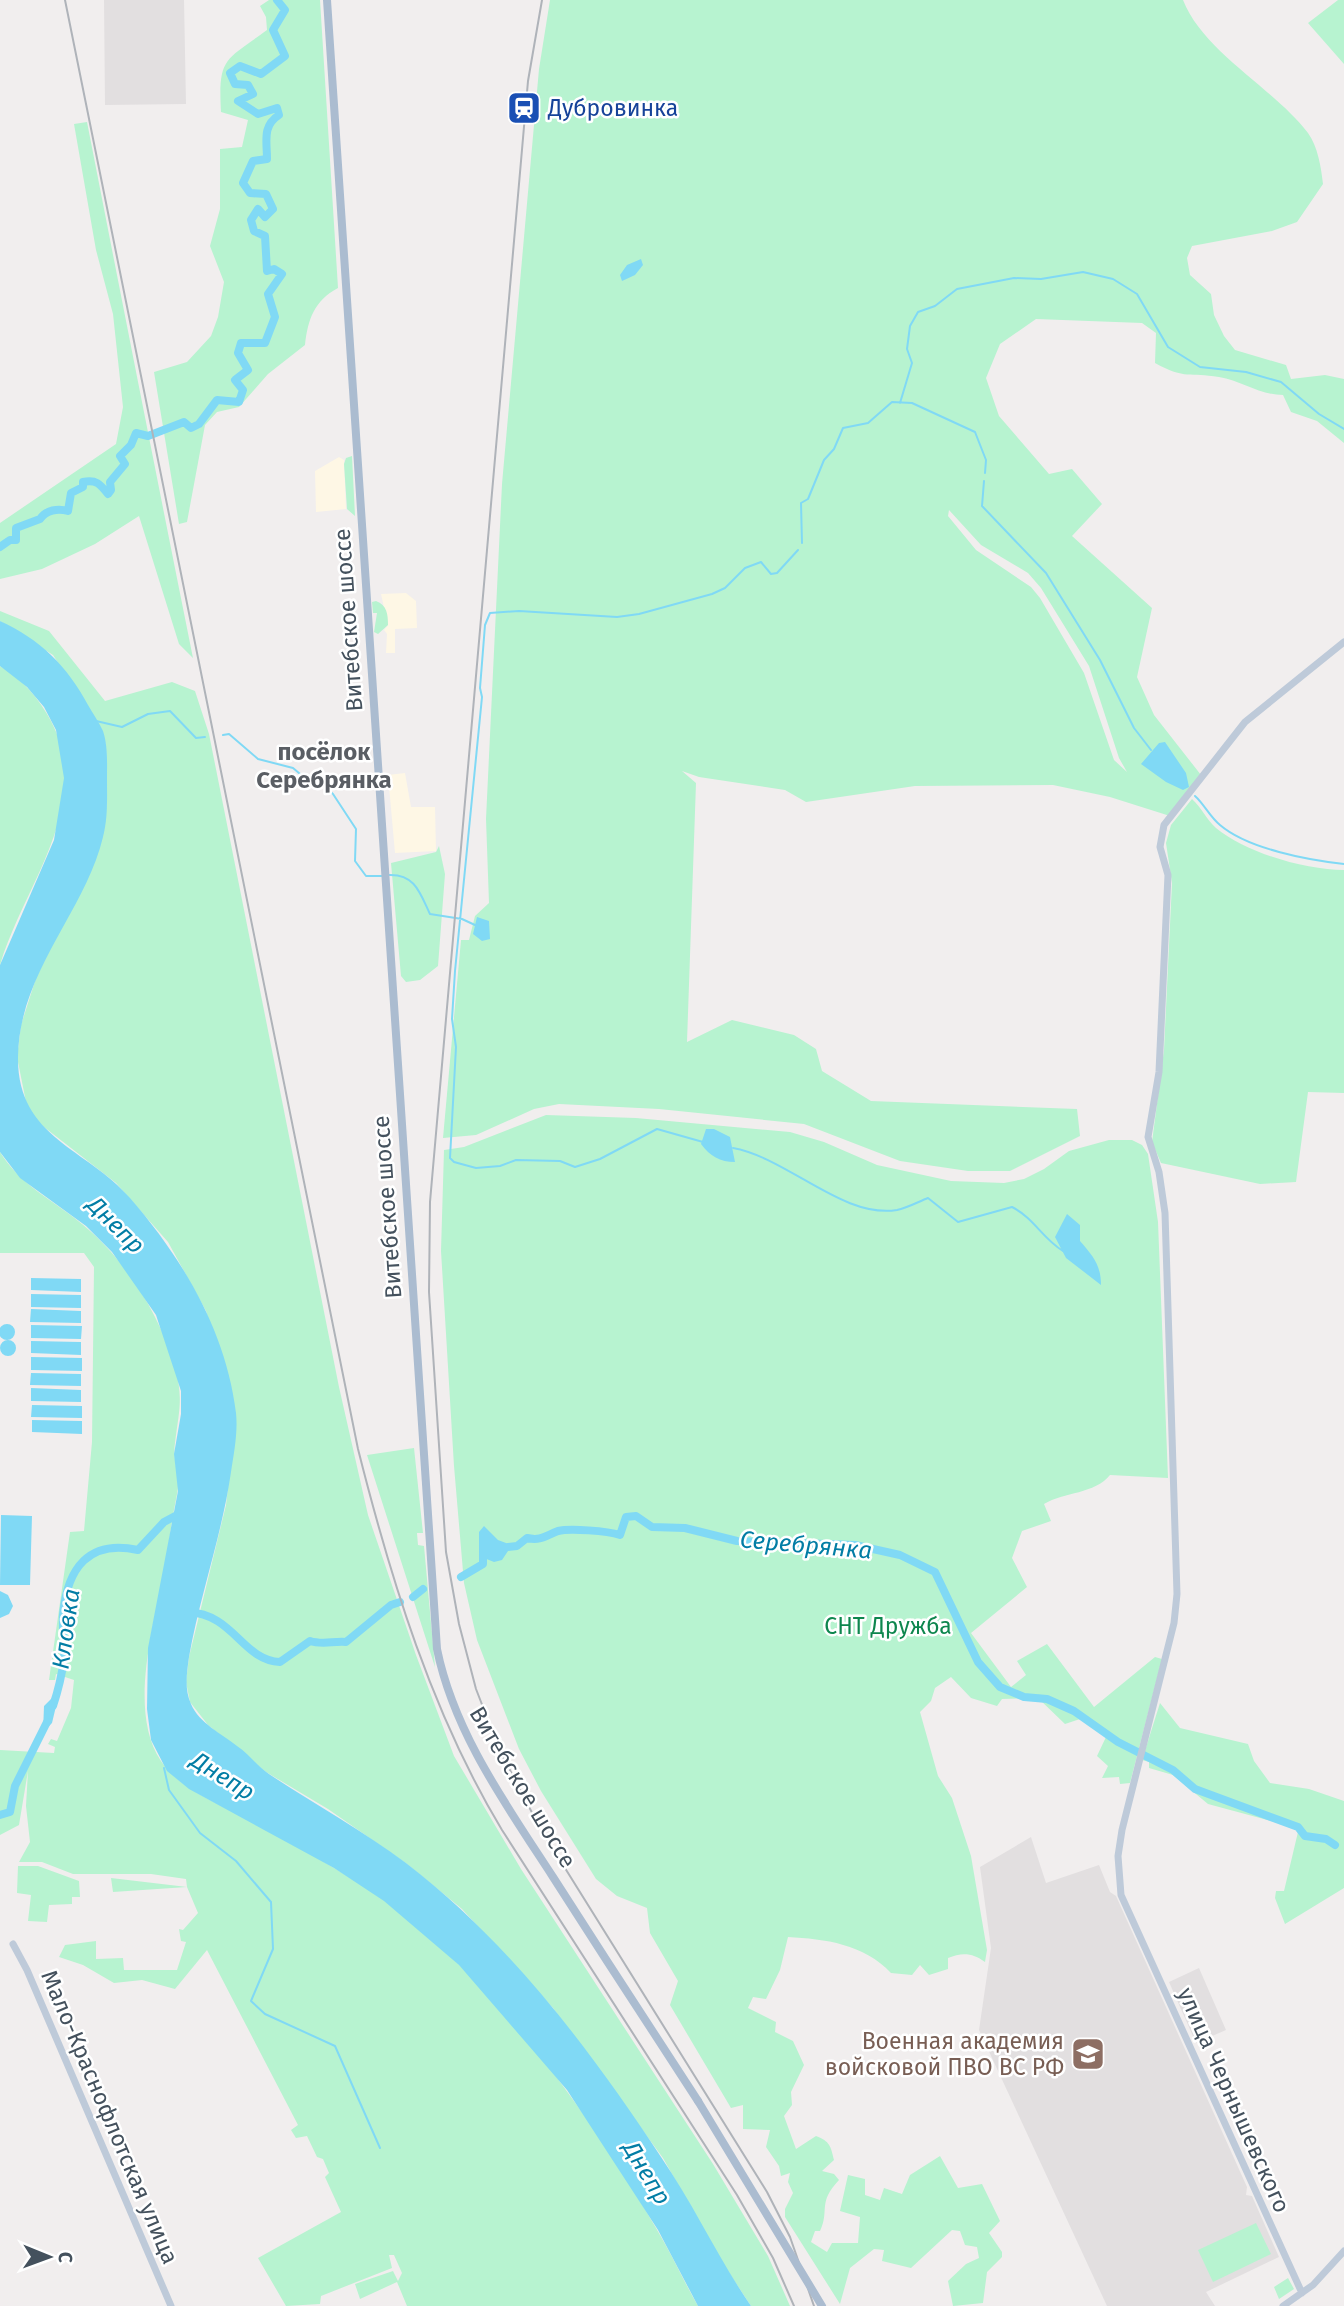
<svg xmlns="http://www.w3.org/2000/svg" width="1344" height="2306" viewBox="0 0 1344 2306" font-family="'Fira Sans',sans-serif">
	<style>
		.commercial { fill: #fef7e5 }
		.education { fill: #e2dfe0 }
		.green { fill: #b7f3d0; fill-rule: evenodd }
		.water { fill: #80d9f5 }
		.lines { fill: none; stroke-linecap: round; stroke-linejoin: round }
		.stream { stroke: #80d9f5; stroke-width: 2 }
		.river { stroke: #80d9f5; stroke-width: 8 }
		.secondary { stroke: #becad9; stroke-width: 7 }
		.primary { stroke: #abbcd0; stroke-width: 8 }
		.rail { stroke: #afb3b9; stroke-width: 2 }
		.primary-bridge { stroke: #abbcd0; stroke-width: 8 }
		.labels { text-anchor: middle; stroke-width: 5; stroke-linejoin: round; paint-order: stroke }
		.transit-label { font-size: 23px; fill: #164399; stroke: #fff; text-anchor: start }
		.street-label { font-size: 23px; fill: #44515d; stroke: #fff }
		.park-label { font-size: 23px; fill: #0e864e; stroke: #fff }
		.education-label { font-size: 23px; fill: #785e54; stroke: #fff; text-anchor: end }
		.neighbourhood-label { font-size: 24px; font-weight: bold; fill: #5a5e64; stroke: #fff }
		.water-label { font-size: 24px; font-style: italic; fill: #027da5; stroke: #fff }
	</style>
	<rect width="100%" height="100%" fill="#f1eeee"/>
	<path class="commercial" d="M339 457 344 460 346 509 316 512 315 471Z
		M406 593 416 601 417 628 395 629V653H386L387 634 384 630 388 625 381 594Z
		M405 773 411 807H435L436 851 395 853 388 775Z"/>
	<path class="education" d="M104 0H184L186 104 105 105Z
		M1031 1837 1046 1883 1099 1865 1110 1892 1116 1896 1247 2187 1246 2195 1252 2196 1279 2257 1206 2292 1215 2306H1107L979 2030 991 1948 980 1867Z
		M1199 1968 1226 2030 1196 2043 1169 1982Z"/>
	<path class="green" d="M269 0H320L338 288C314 301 308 319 305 345L268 374 239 407 217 412 205 425 187 522 179 524 154 372 187 362 211 336 218 317 224 282 210 246 220 209V149L242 147 248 120 221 112C218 57 225 61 267 30L266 17 260 6Z
		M550 0H1183C1204 53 1274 88 1308 133 1318 147 1321 167 1323 184L1297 222 1272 231 1192 246 1187 258 1190 275 1211 294 1214 315 1224 336 1235 350 1286 365 1291 379 1325 375 1344 379V443L1317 421 1291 412 1283 395C1260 395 1242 381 1219 377 1189 372 1186 380 1155 363L1156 333 1142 323 1036 319 1000 344 986 378 999 416 1049 474 1072 469 1102 504 1072 536 1152 608 1137 677 1154 715 1201 775 1170 816 1110 797 1053 785 915 786 806 802 785 790 699 777 682 771 696 783 687 1042 732 1020 794 1035 816 1049 822 1071 871 1101 1077 1109 1080 1136 1010 1171H968L900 1161 804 1124 659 1109 559 1104 534 1109 476 1135 443 1138 461 940H469L475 916 489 903 486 819 502 484 539 69ZM949 510 981 545 1028 573 1041 588 1089 666 1119 758 1127 772 1114 760 1084 673 1040 598 1031 587 976 550 948 516Z
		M1338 0H1344V64L1308 23Z
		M87 122C122 301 157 479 193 658L179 644 139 516 95 544 42 569 0 579V523L116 444 123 407 113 314 96 250 74 124Z
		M352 456 355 516 347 509 344 464 346 458Z
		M376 601C387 605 388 614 388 625L378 634 374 632 377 613H373L372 602Z
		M0 611 49 631 105 701 172 682 195 691 209 734 339 1387 368 1515 416 1655 454 1756 521 1869 713 2164 768 2256 790 2306H751L720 2259 663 2158 553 2008 462 1909 407 1864 328 1809 266 1772 208 1725 190 1702 186 1682 189 1657 226 1505 236 1417 206 1311 168 1242 116 1183 35 1120 26 1102 17 1057 21 1025 36 978 61 927 107 805 106 746 102 730 53 655 0 621Z
		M0 666C22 678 39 699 51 721 95 806 23 886 0 965Z
		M1192 799C1201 807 1207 820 1216 828 1246 853 1306 870 1344 870V1093L1308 1092 1296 1182 1260 1184 1161 1163 1152 1142 1164 1050 1172 883 1166 843 1171 825Z
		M439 846 445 874 438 966 420 980 406 982 401 976 391 863 436 852Z
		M546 1115 636 1118 790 1132 824 1142 877 1165 951 1181 1004 1183 1024 1179 1044 1169 1069 1151 1109 1140H1132L1142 1145 1148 1154 1158 1222 1168 1478 1110 1475C1095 1494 1064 1492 1044 1504L1051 1521 1022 1531 1012 1558 1027 1587 971 1633 1011 1687 1026 1675 1017 1661 1047 1644 1094 1707 1155 1657 1162 1659 1130 1783 1120 1784 1119 1777 1102 1778 1108 1766 1097 1756 1106 1737 1080 1719 1065 1724 1038 1698 1002 1699 997 1706 971 1698 951 1677 935 1688 931 1701 920 1712 938 1776 952 1798 971 1856 987 1950 985 1962C973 1953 962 1952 948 1958V1969L929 1975 920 1965 912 1975 891 1973C864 1944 825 1939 788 1937L780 1970 766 1999 753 1997 748 2008 776 2022 775 2032 793 2041 804 2065 791 2092 792 2105 784 2116 796 2149 816 2136C830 2141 831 2147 834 2160L822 2171 834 2174 839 2180C817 2203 830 2210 820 2231H815L811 2242 827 2252 832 2243H858L860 2217 840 2211 848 2175 865 2179V2195L880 2200 884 2188 902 2194 910 2175 940 2156 958 2188 982 2184 1000 2221 989 2233 1002 2252V2257L987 2272 983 2303 953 2306 948 2281 966 2264 979 2258 977 2247 965 2245 960 2231 952 2230 911 2268 882 2261 884 2250 874 2249 850 2268 840 2304 785 2217V2209L793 2193 788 2182 790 2173 781 2176 779 2166 766 2147 770 2130 743 2129V2105L731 2108 670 2005 678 1981 650 1933 647 1908 617 1896 596 1879 541 1791 519 1749 477 1640 464 1583 454 1466 441 1251 444 1150 464 1147Z
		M0 1152C19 1184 54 1201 82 1224 124 1258 159 1313 174 1364 184 1398 179 1410 175 1443 172 1460 181 1477 177 1494 171 1523 168 1553 162 1581 152 1632 129 1714 161 1761 179 1788 212 1800 239 1815 288 1842 339 1868 385 1901 494 1980 589 2113 656 2228 671 2253 683 2280 698 2306H407L397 2282 360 2299 355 2284 393 2271 398 2281 402 2273 394 2255H389L392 2268 321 2296 320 2304 286 2306 258 2258 341 2212 325 2177 329 2173 323 2159 317 2157 307 2136 296 2138 291 2130 298 2125 207 1950 175 1989 142 1980 114 1983 83 1965 59 1957 65 1945 96 1941V1959L123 1958 124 1970H177L186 1942 181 1941 179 1929 183 1930 198 1913 187 1887 113 1892 111 1878 187 1887 186 1879 151 1874H73L42 1862H19L30 1842 26 1806 28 1771 19 1825 0 1835V1750L54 1753 55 1747 48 1744 51 1739 57 1741 71 1708 74 1680 56 1674 55 1680H49L70 1532 84 1531 92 1442 94 1267 84 1253H0Z
		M414 1448 423 1533H417L418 1545 424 1546 435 1667 367 1455Z
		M1160 1703 1180 1728 1248 1744 1254 1761 1270 1783 1309 1789 1344 1801V1888L1285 1924 1275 1898 1276 1891H1284L1298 1832 1290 1826 1208 1804 1173 1775 1149 1768V1762L1142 1760Z
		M18 1866H38L79 1881 80 1897H72V1904L49 1905 47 1922 28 1921 31 1895 17 1893Z
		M1256 2223 1271 2254 1213 2282 1198 2250Z
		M1288 2278 1294 2289 1279 2299 1274 2287Z"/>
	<path class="water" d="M641 259 643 265 635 275 622 281 620 275 627 265Z
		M0 621C40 639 68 667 88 705 93 714 99 722 103 731 108 746 107 763 107 778 107 798 108 818 103 837 85 912 19 972 18 1057 17 1138 87 1148 130 1198 183 1259 226 1331 236 1413 238 1432 234 1453 231 1472 222 1535 200 1595 189 1657 187 1672 184 1689 191 1704 199 1723 222 1734 237 1746 249 1754 257 1766 269 1774 314 1804 362 1830 406 1863 509 1942 590 2049 661 2157 694 2205 718 2258 751 2306H698L658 2230 567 2090 459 1965 384 1901 334 1868 189 1789 167 1771 151 1740 147 1709 148 1648 178 1491 174 1454 181 1414V1391L156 1315 112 1252 86 1226 20 1178 0 1152V965L54 840 64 778 56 730 44 707 27 687 0 666Z
		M1165 742 1186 773 1189 787 1183 790 1166 782 1141 764 1159 743Z
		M477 917 489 921 490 939 482 941 473 934Z
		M706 1129H714L730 1137 735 1162C720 1162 710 1156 701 1144Z
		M1067 1214 1080 1225V1241C1093 1256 1101 1265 1101 1285L1066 1258 1055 1237Z
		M31 1278 81 1279V1292L31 1290Z
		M31 1294 81 1295V1308L31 1307Z
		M31 1309 81 1311V1323L30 1322Z
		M-1 1332a8 8 0 1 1 16 0a8 8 0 1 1-16 0Z
		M31 1325 82 1326 81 1339 31 1338Z
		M0 1348a8 8 0 1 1 16 0a8 8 0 1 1-16 0Z
		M31 1341 81 1342V1355L31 1353Z
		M31 1357 82 1358V1371L31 1370Z
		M31 1373 81 1374V1386L30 1385Z
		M31 1388 81 1390V1402L31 1401Z
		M32 1405 82 1406V1418L31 1417Z
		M32 1420 82 1421V1434L32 1432Z
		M1 1515 32 1516 30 1585H0Z
		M484 1526 498 1540 506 1543 508 1551 502 1560 494 1562 479 1556V1532Z
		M0 1591 8 1595 13 1606 9 1614 0 1618Z
		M53 1697 57 1702 52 1723 43 1732 44 1706Z"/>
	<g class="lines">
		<path class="stream" d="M900 403 912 363 907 349 910 326 918 312 935 306 957 289 1014 278 1041 279 1083 272 1113 279 1137 294 1168 347 1200 367 1246 372 1281 382 1319 414 1344 429
			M984 481 982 506 1046 573 1100 660 1134 728 1151 750
			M802 543 801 503 808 499 824 460 834 449 843 428 868 423 892 402 912 403 975 432 986 460 985 473
			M96 721 122 727 148 714 170 711 196 738 205 737
			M223 735 229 734 258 759 293 768 306 779 318 781 333 794 356 829 355 861 366 876H383
			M1195 796C1204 804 1210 817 1220 825 1248 849 1308 860 1344 864
			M389 875C415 874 420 893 430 914L462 919 475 925
			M703 1142 657 1129 600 1159 575 1167 560 1161 516 1160 500 1166 476 1168 454 1162 450 1158 456 1047 452 1019 455 971 482 697 480 688 485 625 490 613 519 611 617 617 639 614 712 594 725 588 745 568 761 562 771 574 777 573 798 550
			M733 1148C788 1158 843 1219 897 1210 907 1208 918 1202 928 1198L958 1222 1012 1207C1035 1219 1041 1237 1063 1251
			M164 1768 169 1790 200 1833 236 1861 271 1902 273 1949 251 2001 265 2014 335 2046 380 2148"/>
		<path class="river" d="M0 547 10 540H16V528L40 519C46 510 58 508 68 511L71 493 83 487V482C96 479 100 484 108 494L111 490 110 482 125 464 120 456 131 445 136 433 148 436 184 422 191 428 199 424 217 400 239 402 243 390 235 380 248 370 238 353 241 343H265L275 317 268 294 282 274 274 269 267 271 265 236 254 231 251 220 258 209 265 217 273 209 266 194 250 193 243 183 253 161 267 159C267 141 262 126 279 115L277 108 258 114 238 101 253 94 248 85 235 84 230 73 240 66 261 74 285 56 273 30 285 10 277 0
			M499 1548 517 1546 527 1538C541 1541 545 1536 558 1531 570 1528 607 1531 620 1535L626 1517 636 1516 652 1527 685 1528 737 1541 855 1545 900 1555 935 1572 978 1662 1000 1687 1024 1697 1047 1699 1074 1711 1118 1742 1173 1770 1195 1789 1298 1827 1305 1836 1326 1839 1335 1845
			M461 1577 483 1564V1550
			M413 1597 423 1589
			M188 1612C234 1614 242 1660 280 1662L310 1641C322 1645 333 1641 346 1642L391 1605 400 1602
			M53 1706C58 1691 62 1674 64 1659 65 1644 62 1630 63 1615 67 1568 89 1539 138 1550L164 1522 179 1514
			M0 1815 10 1812 15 1786 47 1722"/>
		<path class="secondary" d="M13 1944 27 1970 171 2306
			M1302 2293 1121 1895 1118 1856 1122 1830 1174 1623 1177 1594 1165 1213 1159 1172 1148 1137 1159 1072 1168 875 1160 847 1164 825 1245 722 1344 642
			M1283 2306 1313 2285 1344 2251"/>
		<path class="primary" d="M327 0 437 1649C454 1733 507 1806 553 1877 601 1952 649 2026 698 2101"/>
		<path class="rail" d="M65 0 358 1449C391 1580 432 1714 502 1830L737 2195 773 2258 794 2306
			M542 0 528 81 430 1202 429 1292 446 1552 459 1624 476 1689 500 1751 540 1828 767 2192 790 2237 814 2306"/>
		<path class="primary-bridge" d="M698 2101 822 2306"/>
	</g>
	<defs>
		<symbol id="station-square" viewBox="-11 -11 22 22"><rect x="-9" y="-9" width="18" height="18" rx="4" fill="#1a4fb4" stroke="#fff"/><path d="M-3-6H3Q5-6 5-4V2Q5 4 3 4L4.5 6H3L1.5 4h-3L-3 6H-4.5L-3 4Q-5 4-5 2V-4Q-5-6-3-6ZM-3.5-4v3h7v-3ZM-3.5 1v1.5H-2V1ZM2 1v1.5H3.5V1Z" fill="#fff"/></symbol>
		<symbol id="university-square" viewBox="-11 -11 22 22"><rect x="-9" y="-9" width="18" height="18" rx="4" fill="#8d6e63" stroke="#fff"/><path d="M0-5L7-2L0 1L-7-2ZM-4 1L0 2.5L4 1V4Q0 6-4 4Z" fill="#fff"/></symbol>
	</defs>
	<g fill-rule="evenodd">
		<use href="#station-square" x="505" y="89" width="38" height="38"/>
		<use href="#university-square" x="1069" y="2035" width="38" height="38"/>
	</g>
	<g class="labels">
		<g class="transit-label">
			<text x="548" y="116">Дубровинка</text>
		</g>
		<g class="street-label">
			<text transform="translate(348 620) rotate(-94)" y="8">Витебское шоссе</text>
			<text transform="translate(387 1207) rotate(-94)" y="8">Витебское шоссе</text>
			<text transform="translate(523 1787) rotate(59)" y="8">Витебское шоссе</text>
			<text transform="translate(1234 2100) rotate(66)" y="8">улица Чернышевского</text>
			<text transform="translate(110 2117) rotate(67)" y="8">Мало-Краснофлотская улица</text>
		</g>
		<g class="park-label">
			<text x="888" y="1634">СНТ Дружба</text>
		</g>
		<g class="education-label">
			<text x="1064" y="2049">Военная академия<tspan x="1064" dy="26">войсковой ПВО ВС РФ</tspan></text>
		</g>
		<g class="neighbourhood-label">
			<text x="324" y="760">посёлок<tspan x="324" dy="28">Серебрянка</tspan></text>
		</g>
		<g class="water-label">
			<text transform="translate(116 1225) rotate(45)" y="8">Днепр</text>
			<text transform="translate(806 1545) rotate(5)" y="8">Серебрянка</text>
			<text transform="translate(66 1629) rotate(-82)" y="8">Кловка</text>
			<text transform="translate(223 1776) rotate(32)" y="8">Днепр</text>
			<text transform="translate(647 2173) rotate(59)" y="8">Днепр</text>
		</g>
	</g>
	<g transform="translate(49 2257) rotate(91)" stroke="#ffffff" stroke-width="5" paint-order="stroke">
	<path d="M0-5L12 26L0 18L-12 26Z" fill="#44515d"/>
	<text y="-10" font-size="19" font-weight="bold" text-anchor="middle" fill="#44515d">С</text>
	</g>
</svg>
